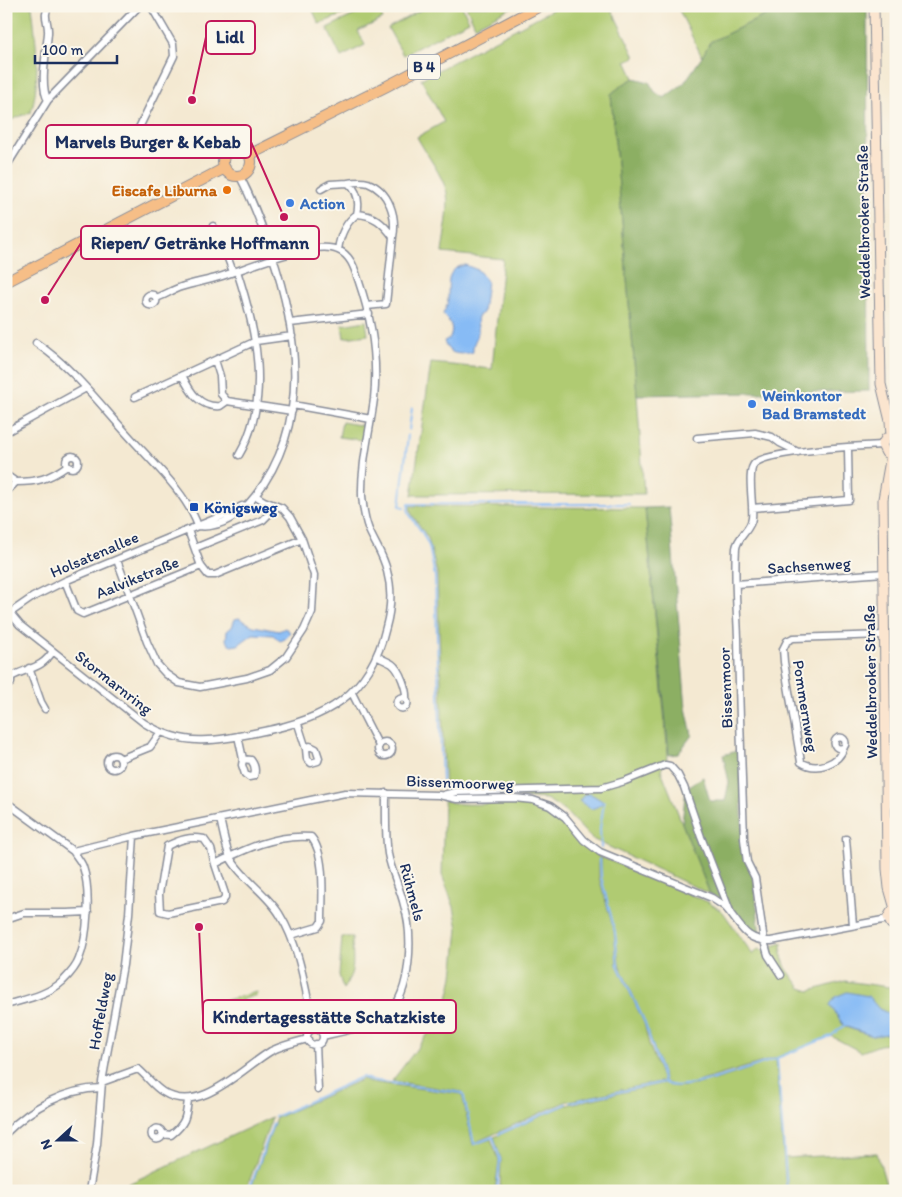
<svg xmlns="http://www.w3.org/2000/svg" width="902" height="1197" viewBox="0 0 902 1197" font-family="Itim,sans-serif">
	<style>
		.green { fill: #b0cb72; stroke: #667d68 }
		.forest { fill: #8caf64; stroke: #546f61 }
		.water { fill: #87bbf5; stroke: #5175aa }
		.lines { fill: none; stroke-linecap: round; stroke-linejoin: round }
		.stream { stroke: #87bbf5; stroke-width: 2 }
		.street-casing { stroke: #888c98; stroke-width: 9 }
		.secondary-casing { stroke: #888c98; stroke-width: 11 }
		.primary-casing { stroke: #888c98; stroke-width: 12 }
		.street { stroke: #fff; stroke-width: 6 }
		.secondary { stroke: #fbe5cf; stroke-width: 9 }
		.primary { stroke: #f6be87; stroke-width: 10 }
		.food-dot { fill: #e8710a; stroke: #fbf7ec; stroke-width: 2 }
		.shop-dot { fill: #3f7fe0; stroke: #fbf7ec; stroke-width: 2 }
		.transit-dot { fill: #1a4fb4; stroke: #fbf7ec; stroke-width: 2 }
		.labels { text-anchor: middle; stroke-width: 4; stroke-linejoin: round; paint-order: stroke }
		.shield { fill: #fbf7ec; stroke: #5e6b89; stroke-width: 1 }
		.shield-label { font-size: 15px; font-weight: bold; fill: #1b2f5e }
		.food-label { font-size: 16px; font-weight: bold; fill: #c56008; stroke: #fbf7ec; text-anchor: end }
		.shop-label { font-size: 16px; font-weight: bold; fill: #366cbe; stroke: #fbf7ec; text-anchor: start }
		.street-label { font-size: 16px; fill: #1b2f5e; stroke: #fbf7ec }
		.transit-label { font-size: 16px; font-weight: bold; fill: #164399; stroke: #fbf7ec; text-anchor: start }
		.leader { fill: none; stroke: #c2185b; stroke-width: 2 }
		.callout-dot { fill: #c2185b; stroke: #fbf7ec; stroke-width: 2 }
		.callout { fill: #fbf7ec; stroke: #c2185b; stroke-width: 2 }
		.callout-label { font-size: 18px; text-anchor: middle; font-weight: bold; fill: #1b2f5e }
	</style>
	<rect width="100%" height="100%" fill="#fbf7ec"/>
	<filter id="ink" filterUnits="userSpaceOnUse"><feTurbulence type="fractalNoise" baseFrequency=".02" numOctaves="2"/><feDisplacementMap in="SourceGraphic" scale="10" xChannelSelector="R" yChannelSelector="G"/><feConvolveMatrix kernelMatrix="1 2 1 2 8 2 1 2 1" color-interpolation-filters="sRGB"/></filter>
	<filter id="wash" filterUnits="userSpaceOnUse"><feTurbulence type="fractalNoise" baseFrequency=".0096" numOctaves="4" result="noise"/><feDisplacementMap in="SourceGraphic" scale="20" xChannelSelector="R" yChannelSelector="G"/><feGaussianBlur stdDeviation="1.12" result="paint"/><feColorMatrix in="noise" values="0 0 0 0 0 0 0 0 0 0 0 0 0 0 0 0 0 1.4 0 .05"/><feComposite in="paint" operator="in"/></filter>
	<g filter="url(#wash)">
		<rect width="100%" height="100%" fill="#f4e9d2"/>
		<path class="green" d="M6 6H32C36 39 41 80 31 112L6 122 8 65 6 63Z
			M311 6H364L319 24Z
			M373 6H377L383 19 358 31 365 45 341 57 327 28Z
			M428 6H462L469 21 403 55 388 28Z
			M466 6H514L475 26Z
			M559 6H610L635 57 626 61 634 78 622 85 611 94 637 395 644 494 412 495 431 363 492 369 503 259 442 253C444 234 450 212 447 193 443 176 426 154 417 137L444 122 421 79Z
			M677 6H785L710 42 702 57Z
			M366 321 368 335 344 338 342 325Z
			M342 422 365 426 363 440 339 437Z
			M410 506 645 508 668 755 661 770 710 894 592 839 564 810 546 799 504 795 459 798 445 796 437 573 428 538 411 513Z
			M444 800C450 802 457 804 463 804 490 806 522 797 547 811 567 823 578 845 599 856V877L614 931 617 965 644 1023 649 1044 663 1081 565 1102 474 1143 463 1092 392 1081 438 1021 448 999 453 977 458 929 454 907 442 875Z
			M601 857 708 902 723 912 753 955 758 949 770 953 773 946 782 943V957L786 968 801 988 810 991 845 981 896 988V1017L879 1009 830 1005 845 1027 873 1036 894 1033 896 1030V1043L880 1045 861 1052 831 1036 776 1058 691 1084 675 1086 665 1082 645 1022 619 964 615 931 601 876Z
			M342 937H352C352 960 357 970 343 989L339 975Z
			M256 992 257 995 241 1000 245 1014 210 1024 205 1006Z
			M776 1059 786 1191H500L501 1159 494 1137 566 1105 664 1083C679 1097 755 1066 776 1059Z
			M363 1079 370 1082 462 1094 473 1145 491 1139 499 1160 495 1191H250L276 1118Z
			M272 1117 246 1191H113Z
			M877 1153 888 1191H788L785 1158Z"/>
		<path class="forest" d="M785 6H867L869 391 637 395 611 94 622 85 634 78 649 82 655 92 664 98 684 83 702 57 710 42Z
			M669 507 686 708 692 735 678 754 669 755 645 508Z
			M740 750 743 840 754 878 760 936 750 931 738 915 725 902 710 894 682 823 686 788 703 777 710 801H725L729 782 723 755Z"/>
		<path class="water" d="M465 265 478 270 487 281 483 313 478 316C476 325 479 325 478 332 477 340 472 343 473 352 461 355 448 356 444 341L450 338C454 327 451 323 443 314 445 310 448 304 448 299 449 283 445 269 465 265Z
			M239 618 253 626 279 631 285 628 290 632 285 639 280 641 273 635 253 634 238 645 231 646 226 640 227 631 232 627 235 619Z
			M585 794H591L604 802 597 807 591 809 579 801Z
			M847 992 868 996 879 1009 896 1017V1030L894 1033 873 1036 844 1026 830 1005 835 997Z"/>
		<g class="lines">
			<path class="stream" d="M409 430 412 408
				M404 507 400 506 408 435
				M442 781 435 576 429 546 423 534 408 512 409 504H629
				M601 848 600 828 604 802
				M838 1030 844 1026
				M664 1082C677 1096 756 1065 776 1059
				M571 1102 664 1082 645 1023 618 965 615 932 601 877 600 859
				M275 1117 362 1077 370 1080 463 1093 474 1144 493 1137 500 1159 497 1191
				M499 1134 566 1104
				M249 1191 273 1124
				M787 1191 777 1058 831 1036 837 1031"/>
		</g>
	</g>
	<g filter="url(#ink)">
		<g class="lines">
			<defs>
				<path id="street" d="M48 100C39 87 47 48 48 33 49 22 42 16 49 6
					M135 152 136 134 174 56 173 44 151 6
					M6 167 48 100 139 6
					M321 189 330 184 348 183
					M357 214C360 201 358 191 348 183 354 182 362 181 368 183 389 191 397 216 393 237
					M213 226 227 256 233 272
					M338 250C340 235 345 223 357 214 374 215 383 223 393 237L386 304 367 306
					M237 271C256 329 272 399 239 455
					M145.5 300a5.5 5.5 0 1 1 11 0a5.5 5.5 0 1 1-11 0Z
					M290 323 369 314
					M36 343C72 367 99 403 128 435 151 461 186 492 198 526
					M182 375C190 392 200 408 220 406L227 401 221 394 220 376 215 360
					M135 397 256 341 292 336
					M227 401 292 411
					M293 405 371 419
					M6 432 86 388
					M697 438 755 433 772 437 780 443 798 452
					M66 462a6 6 0 1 1 12 0a6 6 0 1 1-12 0Z
					M6 475 16 482 6 492
					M16 482C37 482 49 479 67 466
					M752 508 849 500 848 449
					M198 526C221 529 241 514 255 496 312 423 298 330 270 249 261 224 252 198 239 175
					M195 548 263 520 269 514 274 505
					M117 560 147 642 157 664 166 674 179 683 200 687 247 678 270 670 286 657 304 630 312 612 314 575 302 539 290 517 282 508 264 501 256 496
					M201 566 208 575H215L302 539
					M65 581 77 611 83 614 201 566 188 530
					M736 584 884 573
					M10 613 20 625 144 723C184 748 216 741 259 732 324 720 370 696 386 627 391 609 392 589 387 571 384 556 375 544 369 530 365 520 363 507 362 496 361 464 370 431 374 399 378 359 372 320 359 282 355 270 351 255 338 250 314 239 245 269 219 277 206 281 193 283 181 287 172 290 165 295 156 298
					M7 615 33 597 65 581 229 513 242 506
					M377 656C381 659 387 661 392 664 400 670 407 690 406 699
					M29 668 41 702 45 709
					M6 676 11 677C28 667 41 670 53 651
					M6 686 11 683V677
					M352 693 379 746
					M396.5 703a5.5 5.5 0 1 1 11 0a5.5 5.5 0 1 1-11 0Z
					M298 724 306 749
					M238 736 243 759
					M834.5 743a5.5 5.5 0 1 1 11 0a5.5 5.5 0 1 1-11 0Z
					M378 749a7 7 0 1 1 14 0a7 7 0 1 1-14 0Z
					M310 746 316 749 319 758 318 761 311 763 307 759 306 749Z
					M844 747C839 764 816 772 801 762L784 662 783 649 787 641 793 638 884 635
					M107 762a7 7 0 1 1 14 0a7 7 0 1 1-14 0Z
					M120 759 150 747 160 733
					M243 759 251 760C255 765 256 770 254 776L249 777 245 774 242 765Z
					M443 795 455 792 601 788 625 781 665 765 670 766 678 775 684 787 701 837 730 911
					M6 802 73 851 134 836 345 793 439 795 457 799 514 798 533 800 550 806 565 817 584 840 600 852 712 898C716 901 721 904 725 907 741 924 743 941 771 941L888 919
					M220 819C223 831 225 845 230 857 239 876 268 894 280 915 301 949 305 990 314 1029
					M846 839 853 925
					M215 864 211 849 204 839C190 836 179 840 167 846L159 894 160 911 168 913 222 902 225 898V894L215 864C245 849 276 834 311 837 326 854 322 898 322 921L318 927 291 935
					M6 919 24 913H67L88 912
					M781 975 768 955 764 941 755 878 747 862 744 839C742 772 739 705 738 638 737 609 734 577 736 548 738 536 751 530 752 518 754 506 746 470 755 463 769 451 860 446 882 445
					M6 1005C26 999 48 995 63 981 69 975 76 968 79 959 88 937 91 890 83 867 81 861 76 856 73 851
					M307 1037a8 8 0 1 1 16 0a8 8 0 1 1-16 0Z
					M323 1036C340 1032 376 1025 388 1014 412 992 413 934 404 905 400 888 391 871 388 854 385 834 386 813 386 793
					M316 1044 318 1090
					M102 1082 138 1069C147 1076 153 1086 163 1092 200 1116 242 1068 271 1051 283 1045 296 1042 308 1039
					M151.5 1134a5.5 5.5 0 1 1 11 0a5.5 5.5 0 1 1-11 0Z
					M6 1133C32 1107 65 1089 101 1088
					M163 1134 171 1135C185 1124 186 1118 188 1100
					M6 1189 7 1191
					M89 1191 97 1144 102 1082 123 965 129 914 134 836"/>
				<path id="secondary" d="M874 6 881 384 890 421 891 436
					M896 453 891 455 886 453 882 445 886 438 891 436 896 438
					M891 455 883 499 887 869 889 888 895 909
					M896 909 891 912 888 917 891 924 896 926"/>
				<path id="primary" d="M223 162a14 14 0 1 1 28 0a14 14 0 1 1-28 0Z
					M249 155 387 86 540 6
					M6 282 225 168"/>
			</defs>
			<use href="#street" class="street-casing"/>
			<use href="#secondary" class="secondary-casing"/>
			<use href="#primary" class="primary-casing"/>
			<use href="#street" class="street"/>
			<use href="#secondary" class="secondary"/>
			<use href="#primary" class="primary"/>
		</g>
	</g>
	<circle class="food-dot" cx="227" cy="190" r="5"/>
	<g class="shop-dot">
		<circle cx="290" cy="203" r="5"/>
		<circle cx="752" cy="404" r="5"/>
	</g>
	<rect class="transit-dot" x="189" y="502" width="10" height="10" rx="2.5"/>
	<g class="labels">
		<rect class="shield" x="408" y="54.5" width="32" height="25" rx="4"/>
		<g class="shield-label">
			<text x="424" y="72">B 4</text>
		</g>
		<g class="food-label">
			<text x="217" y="196">Eiscafe Liburna</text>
		</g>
		<g class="shop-label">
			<text x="300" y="209">Action</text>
			<text x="762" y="401">Weinkontor<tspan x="762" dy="18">Bad Bramstedt</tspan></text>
		</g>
		<g class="street-label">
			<text transform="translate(863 222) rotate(-91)" y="6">Weddelbrooker Straße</text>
			<text transform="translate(94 554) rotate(-23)" y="6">Holsatenallee</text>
			<text transform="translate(809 565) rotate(-4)" y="6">Sachsenweg</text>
			<text transform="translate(137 577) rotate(-22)" y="6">Aalvikstraße</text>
			<text transform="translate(114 682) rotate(38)" y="6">Stormarnring</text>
			<text transform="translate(870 682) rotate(-91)" y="6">Weddelbrooker Straße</text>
			<text transform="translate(725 688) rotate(-92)" y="6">Bissenmoor</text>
			<text transform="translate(806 706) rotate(81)" y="6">Pommernweg</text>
			<text transform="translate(460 782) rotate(2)" y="6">Bissenmoorweg</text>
			<text transform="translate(413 892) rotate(75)" y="6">Rühmels</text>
			<text transform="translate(100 1011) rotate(-80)" y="6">Hoffeldweg</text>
		</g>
		<g class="transit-label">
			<text x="204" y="513">Königsweg</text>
		</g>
	</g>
	<path class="leader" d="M192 100L206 37M284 217L251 142M45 300L81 243M199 927L203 1016"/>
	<g class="callout-dot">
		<circle cx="192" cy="100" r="5"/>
		<circle cx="284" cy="217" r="5"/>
		<circle cx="45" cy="300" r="5"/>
		<circle cx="199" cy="927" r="5"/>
	</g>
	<g class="callout">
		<rect x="206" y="21" width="49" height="33" rx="5"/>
		<rect x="46" y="125" width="205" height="33" rx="5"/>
		<rect x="81" y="226" width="238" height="33" rx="5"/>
		<rect x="203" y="1000" width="253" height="33" rx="5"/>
	</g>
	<g class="callout-label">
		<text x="230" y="43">Lidl</text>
		<text x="148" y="148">Marvels Burger &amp; Kebab</text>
		<text x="200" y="249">Riepen/ Getränke Hoffmann</text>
		<text x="329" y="1023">Kindertagesstätte Schatzkiste</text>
	</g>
	<rect width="902" height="1197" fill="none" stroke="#fbf7ec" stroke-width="25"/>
	<g transform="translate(58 1140) rotate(249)" stroke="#fbf7ec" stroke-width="4" paint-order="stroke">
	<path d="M0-4L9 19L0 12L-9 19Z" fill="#1b2f5e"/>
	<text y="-8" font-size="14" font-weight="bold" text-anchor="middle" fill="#1b2f5e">N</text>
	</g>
	<path d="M35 55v8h82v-8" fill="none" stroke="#1b2f5e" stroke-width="2.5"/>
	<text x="42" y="55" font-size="15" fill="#1b2f5e" stroke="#fbf7ec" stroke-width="4" paint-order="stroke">100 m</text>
</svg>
